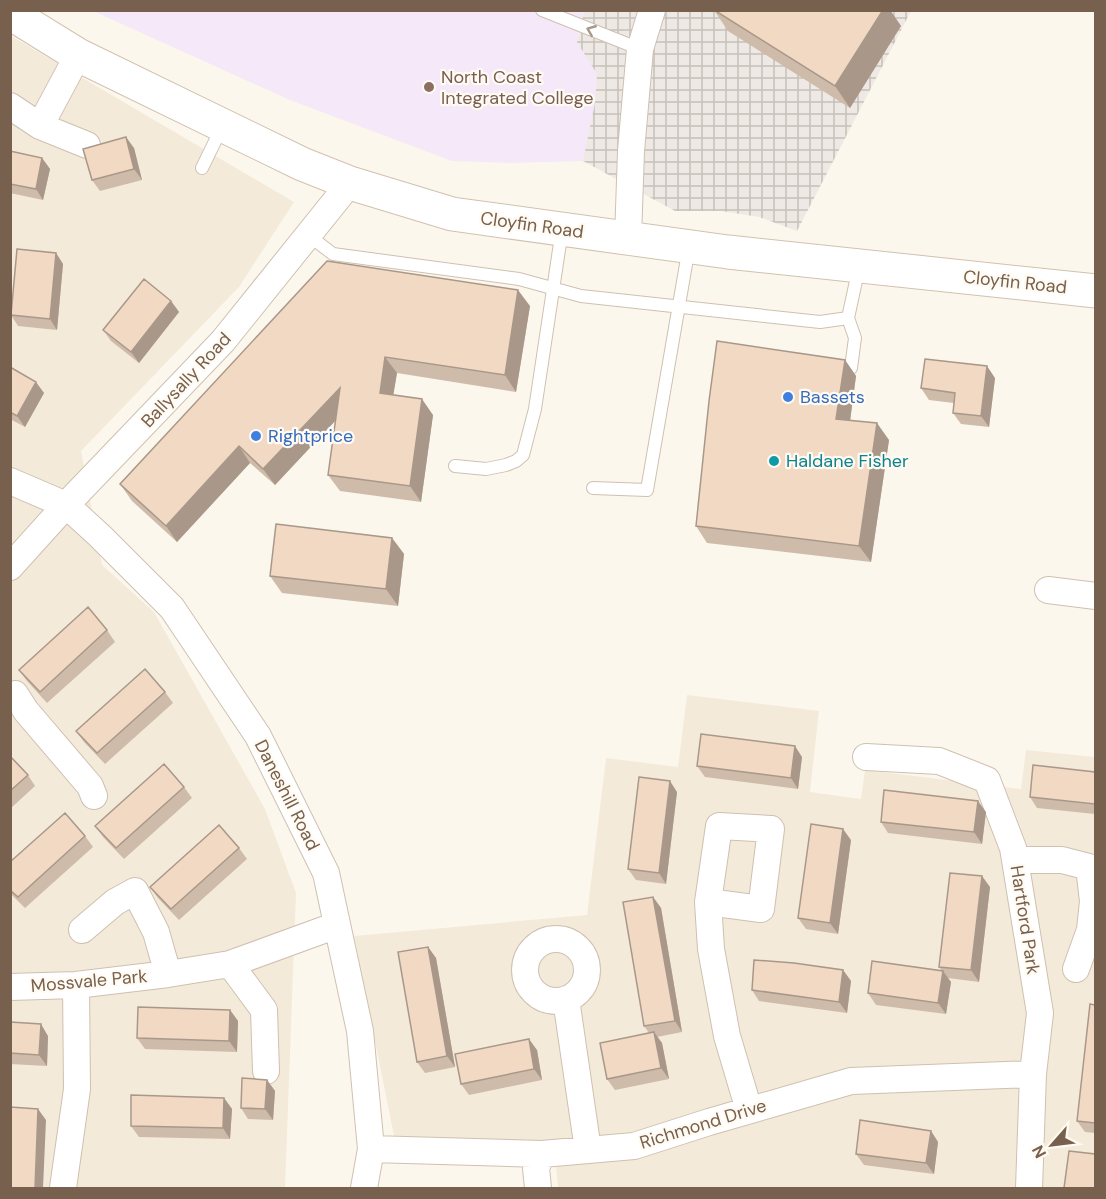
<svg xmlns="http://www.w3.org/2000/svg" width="1106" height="1199" viewBox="0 0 1106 1199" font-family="'DM Sans',sans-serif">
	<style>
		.residential { fill: #f4eada }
		.industrial { fill: url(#industrial-grid) }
		.education { fill: #f4e8f9 }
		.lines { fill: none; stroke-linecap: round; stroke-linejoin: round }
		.lane-casing { stroke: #cfc0b0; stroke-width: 14 }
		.street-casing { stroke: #cfc0b0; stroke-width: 28 }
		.secondary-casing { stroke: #d2c1af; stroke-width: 35 }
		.lane { stroke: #fff; stroke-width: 12 }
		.street { stroke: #fff; stroke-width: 26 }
		.secondary { stroke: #fff; stroke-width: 33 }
		.wall { fill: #cfbba9 }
		.shaded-wall { fill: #a99889 }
		.building { fill: #f1d9c4; stroke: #a99889; stroke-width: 1.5 }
		.oneway { stroke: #a7988c }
		.education-dot { fill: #8d6e63; stroke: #fffbf2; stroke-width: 2 }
		.shop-dot { fill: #3f7fe0; stroke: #fffbf2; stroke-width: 2 }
		.culture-dot { fill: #0f9aa8; stroke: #fffbf2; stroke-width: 2 }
		.labels { text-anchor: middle; stroke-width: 4.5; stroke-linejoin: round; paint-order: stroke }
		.education-label { font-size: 18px; fill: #785e54; stroke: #fffbf2; text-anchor: start }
		.street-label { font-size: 18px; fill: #78604e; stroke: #fffbf2 }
		.shop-label { font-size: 18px; fill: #366cbe; stroke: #fffbf2; text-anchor: start }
		.culture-label { font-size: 18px; fill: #0d838f; stroke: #fffbf2; text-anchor: start }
	</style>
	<defs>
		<pattern id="industrial-grid" width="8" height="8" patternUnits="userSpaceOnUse" patternTransform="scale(1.5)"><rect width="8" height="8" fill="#eee9e4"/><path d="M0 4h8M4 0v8" fill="none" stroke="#c6c0bb"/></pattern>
	</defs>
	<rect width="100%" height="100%" fill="#fcf7ec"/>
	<path class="residential" d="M11 36 294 202 239 287 81 451 102 565 154 612 265 809 296 893 285 1188H11Z
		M687 695 819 711 810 792 861 799 865 770 1021 789 1026 750 1095 757V1188H558L554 1143 394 1136 354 936 587 915 606 758 678 767Z"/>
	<path class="industrial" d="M584 11H911L797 231 759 217 721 211H675L583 161 576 46Z"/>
	<path class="education" d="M93 11H584L577 42 597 74 595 103 583 161 509 163 452 161 290 100Z"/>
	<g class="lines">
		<defs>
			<path id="lane" d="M542 10 640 49
				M202 168 222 127
				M308 235 333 254 519 279 581 296 820 322 848 318
				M851 368 855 338 848 318 859 267
				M455 466 486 469 506 465 516 461 523 455 535 409 562 230
				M593 488 647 490 689 247"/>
			<path id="street" d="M10 106 40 126 87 145
				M40 126 78 55
				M628 238 631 151 640 49 652 10
				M10 481 66 505 100 536 172 608 258 736 326 873 360 1031 371 1149 364 1188
				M10 567 66 505 223 341 350 183
				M1048 590 1096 596
				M10 698 15 694 26 711 90 786 94 796
				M866 757 939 761 987 780 1013 848 1040 1013 1033 1074 1029 1188
				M1015 860H1062L1089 867 1093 901 1090 930 1076 969
				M708 902 761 909 771 829 719 826 708 902 711 949 727 1036 749 1110
				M82 930 115 902 135 891 156 932 168 974
				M525 970a31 31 0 1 1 62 0a31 31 0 1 1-62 0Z
				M230 964 264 1010 266 1071
				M10 987 76 985 168 974 230 964 337 925
				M566 999 588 1150
				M371 1149 542 1154 634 1146 709 1122 851 1081 1033 1074
				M63 1188 77 1089 76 985
				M538 1188 536 1168 542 1154"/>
			<path id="secondary" d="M10 13 78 55 302 164 350 183 452 214 728 252 1096 291"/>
		</defs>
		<use href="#lane" class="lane-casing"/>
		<use href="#street" class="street-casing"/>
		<use href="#secondary" class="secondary-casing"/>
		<use href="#lane" class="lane"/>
		<use href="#street" class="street"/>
		<use href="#secondary" class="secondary"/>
	</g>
	<path class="wall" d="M714 10H890L901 26 850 108 728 31Z
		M134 148 142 180 100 191 92 180Z
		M10 151 42 158 50 169 43 200 10 193Z
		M56 253 63 264 57 330 18 326 11 315Z
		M327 261 530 306 516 392 397 373 393 395 433 415 421 502 340 491 328 475 335 421 275 485 250 463 177 542 132 501 120 484Z
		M171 301 179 312 139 363 111 341 103 330Z
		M845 360 856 376 850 421 889 440 871 562 707 543 696 526Z
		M10 367 44 393 25 427 10 419Z
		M995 378 989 427 961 424 953 413 954 403 929 400 921 388Z
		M392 538 404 554 398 606 282 593 270 576Z
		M107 630 115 642 47 703 27 681 19 670Z
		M165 692 173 703 105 764 84 742 76 731Z
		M10 756 28 775 35 786 10 809Z
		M802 757 798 789 705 777 697 766Z
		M1095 772V814L1037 808 1030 797Z
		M184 787 192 798 124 859 103 837 95 826Z
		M677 792 666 884 636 880 628 869Z
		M986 812 982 844 888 833 881 822Z
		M85 836 93 847 25 908 10 893V862Z
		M851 840 838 934 806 929 798 918Z
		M239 848 247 859 179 920 158 898 150 887Z
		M990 887 979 982 948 978 951 982 946 1014 876 1005 868 993 942 971 939 967Z
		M653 897 661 908 682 1032 657 1037 662 1043 669 1079 615 1090 607 1079 649 1033 644 1026Z
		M428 947 436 958 455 1067 425 1073 417 1062Z
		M843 970 851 981 847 1013 759 1001 752 990Z
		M1095 1005V1133L1085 1132 1077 1121Z
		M230 1010 238 1021 237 1052 145 1049 137 1038Z
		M10 1022 48 1036 47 1066 10 1064Z
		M537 1050 542 1080 469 1095 461 1084Z
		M267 1080 275 1091 273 1120 248 1119 241 1108Z
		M224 1098 232 1109 230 1139 139 1137 131 1126Z
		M931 1131 938 1142 934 1174 864 1165 856 1154Z"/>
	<path class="shaded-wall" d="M883 10H890L901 26 850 108 835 86Z
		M126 137 134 148 142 180 134 169Z
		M42 158 50 169 43 200 36 189Z
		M56 253 63 264 57 330 50 319Z
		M518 290 530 306 516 392 505 375Z
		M171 301 179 312 139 363 131 352Z
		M385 357 397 373 391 409 380 393Z
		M845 360 856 376 848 436 836 419Z
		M987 366 995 378 989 427 981 416Z
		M36 382 44 393 25 427 17 416Z
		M340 388 351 404 275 485 263 469Z
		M422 399 433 415 421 502 410 486Z
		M877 423 889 440 871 562 859 546Z
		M239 446 250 463 177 542 166 526Z
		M392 538 404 554 398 606 386 589Z
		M795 746 802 757 798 789 791 778Z
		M670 781 677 792 666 884 659 873Z
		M978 801 986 812 982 844 974 832Z
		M843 829 851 840 838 934 830 923Z
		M982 876 990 887 979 982 971 970Z
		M653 897 661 908 682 1032 675 1021Z
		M428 947 436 958 455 1067 447 1056Z
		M843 970 851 981 847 1013 839 1002Z
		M943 971 951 982 946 1014 938 1003Z
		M230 1010 238 1021 237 1052 229 1041Z
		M41 1024 48 1036 47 1066 39 1055Z
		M654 1032 662 1043 669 1079 661 1068Z
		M529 1039 537 1050 542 1080 534 1069Z
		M267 1080 275 1091 273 1120 265 1109Z
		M224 1098 232 1109 230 1139 223 1128Z
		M38 1109 46 1120 43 1188H35Z
		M931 1131 938 1142 934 1174 926 1163Z"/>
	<path class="building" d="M714 10H883L835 86Z
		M126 137 134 169 92 180 83 149Z
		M10 151 42 158 36 189 10 184Z
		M17 249 56 253 50 319 11 315Z
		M327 261 518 290 505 375 385 357 380 393 422 399 410 486 328 475 340 388 263 469 239 446 166 526 120 484Z
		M144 279 171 301 131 352 103 330Z
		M717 341 845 360 836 419 877 423 859 546 696 526 709 401Z
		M925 359 987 366 981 416 953 413 955 393 921 388Z
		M10 367 36 382 17 416 10 412Z
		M276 524 392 538 386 589 270 576Z
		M88 607 107 630 40 692 19 670Z
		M145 669 165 692 97 753 76 731Z
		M701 734 795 746 791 778 697 766Z
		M10 756 28 775 10 791Z
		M164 764 184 787 116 848 95 826Z
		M1033 765 1095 772V804L1030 797Z
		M639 777 670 781 659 873 628 869Z
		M884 790 978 801 974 832 881 822Z
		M65 813 85 836 18 897 10 890V862Z
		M811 824 843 829 830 923 798 918Z
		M219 825 239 848 171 909 150 887Z
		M950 873 982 876 971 970 939 967Z
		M653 897 675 1021 644 1026 623 902Z
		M428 947 447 1056 417 1062 398 952Z
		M754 960 794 963 843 970 839 1002 752 990Z
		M872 961 943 971 938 1003 868 993Z
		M1090 1004 1095 1005V1123L1077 1121Z
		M138 1007 230 1010 229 1041 137 1038Z
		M10 1022 41 1024 39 1055 10 1053Z
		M654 1032 661 1068 607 1079 600 1043Z
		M529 1039 534 1069 461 1084 455 1054Z
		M242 1078 267 1080 265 1109 241 1108Z
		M131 1095 224 1098 223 1128 131 1126Z
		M10 1107 38 1109 35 1188H10Z
		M860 1120 931 1131 926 1163 856 1154Z
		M1069 1151 1095 1154V1188H1064Z"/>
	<defs><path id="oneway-chevron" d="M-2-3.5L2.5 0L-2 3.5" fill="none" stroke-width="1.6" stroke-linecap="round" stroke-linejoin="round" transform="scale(1.5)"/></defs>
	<use class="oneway" href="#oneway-chevron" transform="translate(591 30) rotate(-158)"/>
	<circle class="education-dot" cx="429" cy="87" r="6"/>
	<g class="shop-dot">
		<circle cx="788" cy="397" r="6"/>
		<circle cx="256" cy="436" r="6"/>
	</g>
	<circle class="culture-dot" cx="774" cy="461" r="6"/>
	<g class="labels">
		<g class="education-label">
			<text x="441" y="83">North Coast<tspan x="441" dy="21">Integrated College</tspan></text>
		</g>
		<g class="street-label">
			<text transform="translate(532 225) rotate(8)" y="6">Cloyfin Road</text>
			<text transform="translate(1015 282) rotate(6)" y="6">Cloyfin Road</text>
			<text transform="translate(186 380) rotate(-47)" y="6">Ballysally Road</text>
			<text transform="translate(287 795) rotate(63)" y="6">Daneshill Road</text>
			<text transform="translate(1025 920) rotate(81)" y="6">Hartford Park</text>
			<text transform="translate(89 981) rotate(-5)" y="6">Mossvale Park</text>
			<text transform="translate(703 1124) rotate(-17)" y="6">Richmond Drive</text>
		</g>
		<g class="shop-label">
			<text x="800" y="403">Bassets</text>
			<text x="268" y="442">Rightprice</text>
		</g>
		<g class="culture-label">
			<text x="786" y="467">Haldane Fisher</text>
		</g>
	</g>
	<rect width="1106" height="1199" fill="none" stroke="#78604e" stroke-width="24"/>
	<g transform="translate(1052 1145) rotate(242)" stroke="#fffbf2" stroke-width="4.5" paint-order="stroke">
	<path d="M0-4.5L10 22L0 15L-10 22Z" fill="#78604e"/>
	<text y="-9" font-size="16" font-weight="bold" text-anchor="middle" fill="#78604e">N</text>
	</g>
</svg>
